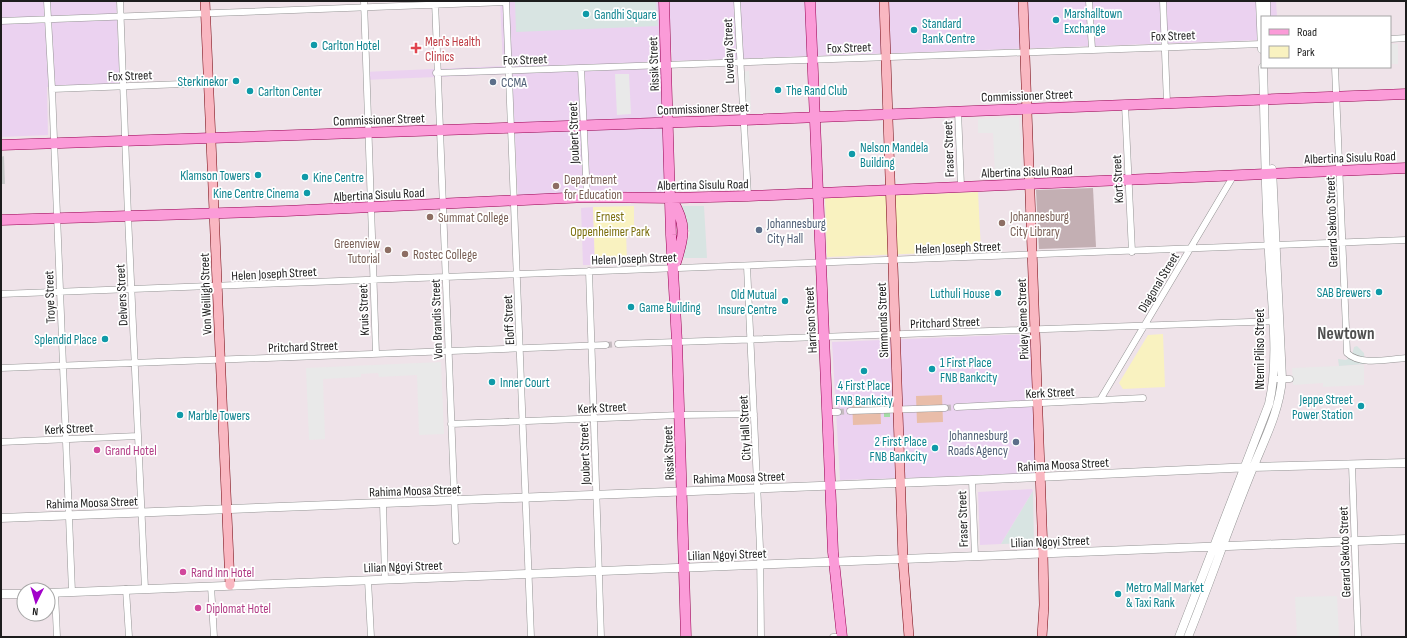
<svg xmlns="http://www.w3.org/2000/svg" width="1407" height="638" viewBox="0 0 1407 638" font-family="'Sofia Sans Condensed',sans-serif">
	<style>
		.commercial { fill: #ebd2f0 }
		.religious { fill: #cbcbcb }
		.construction { fill: #c3afb3 }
		.grass { fill: #e9bda9 }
		.park { fill: #f9f2c0 }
		.parking { fill: #e9e9e9 }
		.plaza { fill: #d8e4e2 }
		.water { fill: #a3dca5 }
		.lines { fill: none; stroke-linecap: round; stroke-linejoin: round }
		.minor-tunnel { stroke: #c5bbc0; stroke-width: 6; stroke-dasharray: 6 3; stroke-linecap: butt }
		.minor-casing { stroke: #949494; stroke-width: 7 }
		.tertiary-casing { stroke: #949494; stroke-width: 9 }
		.secondary-casing { stroke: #74050f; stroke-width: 10 }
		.primary-casing { stroke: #960050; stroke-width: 11 }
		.minor { stroke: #fff; stroke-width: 6 }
		.tertiary { stroke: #fff; stroke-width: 8 }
		.secondary { stroke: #f9b7c1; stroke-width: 9 }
		.primary { stroke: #fb9bd8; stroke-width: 10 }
		.culture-dot { fill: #0f9aa8; stroke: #fff; stroke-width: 1.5 }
		.health-dot { fill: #e0444e; stroke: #fff; stroke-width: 1.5 }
		.service-dot { fill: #5c6f8a; stroke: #fff; stroke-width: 1.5 }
		.education-dot { fill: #8d6e63; stroke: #fff; stroke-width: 1.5 }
		.hotel-dot { fill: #d1479c; stroke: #fff; stroke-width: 1.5 }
		.labels { text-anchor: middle; stroke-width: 3.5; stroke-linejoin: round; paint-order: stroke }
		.culture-label { font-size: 13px; fill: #0d838f; stroke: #fff; text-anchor: start }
		.street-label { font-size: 13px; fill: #1d1d1d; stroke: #fff }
		.health-label { font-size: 13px; fill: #be3a42; stroke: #fff; text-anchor: start }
		.service-label { font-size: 13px; fill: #4e5e75; stroke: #fff; text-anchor: start }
		.education-label { font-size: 13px; fill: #785e54; stroke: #fff; text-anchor: start }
		.park-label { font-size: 13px; fill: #7b6e0c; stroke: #fff }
		.hotel-label { font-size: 13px; fill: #b23c85; stroke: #fff; text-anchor: start }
		.district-label { font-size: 17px; font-weight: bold; fill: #505050; stroke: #fff }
	</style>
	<rect width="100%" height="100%" fill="#efe3e9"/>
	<path class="commercial" d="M1 1H116L120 83 47 87 48 135 1 137Z
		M500 1H667L675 195 518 201 512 74 364 80 363 72 503 66Z
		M669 1H1276L1277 17H1262V40L672 61Z
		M593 207 595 265H583L581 208Z
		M1032 334 1036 474 840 480 832 342Z
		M1032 489 1033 491 1001 544 980 545 978 492Z"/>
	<path class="religious" d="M4 156 5 184H1V157Z"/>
	<path class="construction" d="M1093 188 1096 247 1039 249 1036 190Z"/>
	<path class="grass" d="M942 395 943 422 917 423 916 396Z
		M880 397 881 424 853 425 852 398Z"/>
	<path class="park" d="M978 192 981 251 827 257 825 198Z
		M634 206V228L626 231 627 263 595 265 593 207Z
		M1163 334 1165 387 1123 389 1119 383 1148 335Z"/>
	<path class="parking" d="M1390 44H1398V64H1390Z
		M749 71 751 110 743 111 741 72Z
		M615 74H629L631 114 617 115Z
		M1019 117 1022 174 995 175 993 133H978V119Z
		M441 362 444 434 419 435 417 375 379 377 378 373 361 374V377L323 379 325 439 309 440 306 368Z
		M1364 365V385L1323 387V383L1293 385 1292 368Z
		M1337 596 1339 637H1297L1295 597Z"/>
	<path class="plaza" d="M515 1H656L658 26 516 32Z
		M679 206H704L707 258H681L690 233Z
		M1357 346 1364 353 1365 364 1339 366 1338 359 1346 360 1352 355 1354 347Z
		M1033 491 1034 543 1001 544Z"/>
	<path class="water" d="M884 401H890V417H884Z"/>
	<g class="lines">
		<path class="minor-tunnel" d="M606 345 618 344
			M945 408 957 407
			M838 412 850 411"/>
		<defs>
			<path id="minor" d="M47 1 52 89 72 592
				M120 1 128 216 145 589
				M364 1 376 354
				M435 1 456 541
				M506 1 531 637
				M737 1 748 196
				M1089 1 1092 49
				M1163 1 1167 103
				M1 21 506 2
				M1390 39 1406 38
				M1335 67 1347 353C1360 366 1389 359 1406 358
				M581 68 587 197
				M436 73 1262 44
				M52 89 209 83
				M1125 105 1132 252
				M958 111 961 186
				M747 266 760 548 761 637
				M589 271 601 637
				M1 294 1406 240
				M618 344 1276 321
				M1 368 606 345
				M1274 379H1290
				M1100 400 1234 175
				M957 407 1143 398
				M850 411 945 408
				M827 412H838
				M451 424 680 415 754 414
				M1 442 138 436
				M1352 465 1358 637
				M972 480 975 556
				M383 503 385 579
				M368 580 371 637
				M211 586 214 637
				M126 589 129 637
				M55 593 57 637
				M833 637H842"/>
			<path id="tertiary" d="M1260 1 1262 49
				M1266 1V17
				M1 518 972 480 1252 467 1406 463
				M48 593 1406 539
				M1 594H24
				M1179 637 1269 404C1280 356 1271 302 1269 252 1265 191 1265 129 1263 67
				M1188 637C1209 585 1227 532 1248 480 1261 446 1279 415 1282 379L1272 169"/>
			<path id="secondary" d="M205 1 230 585
				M884 1 903 559 909 637
				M1023 1 1043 553 1044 605 1042 637"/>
			<path id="primary" d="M664 1 671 235 677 342 686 637
				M810 1 833 552 842 637
				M1 145 743 120 1406 94
				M672 200C687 224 684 237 676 262
				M1 220 286 211 587 197 671 198 748 196 1406 168"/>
		</defs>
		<use href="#minor" class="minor-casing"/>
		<use href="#tertiary" class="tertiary-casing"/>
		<use href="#secondary" class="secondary-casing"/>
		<use href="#primary" class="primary-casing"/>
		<use href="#minor" class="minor"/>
		<use href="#tertiary" class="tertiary"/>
		<use href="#secondary" class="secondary"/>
		<use href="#primary" class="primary"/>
	</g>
	<g class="culture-dot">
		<circle cx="586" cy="14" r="4"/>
		<circle cx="1056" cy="20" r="4"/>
		<circle cx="914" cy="30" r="4"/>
		<circle cx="314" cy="45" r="4"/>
		<circle cx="236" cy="81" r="4"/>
		<circle cx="778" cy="90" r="4"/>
		<circle cx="250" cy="91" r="4"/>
		<circle cx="852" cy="154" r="4"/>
		<circle cx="258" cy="175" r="4"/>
		<circle cx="305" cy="177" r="4"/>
		<circle cx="307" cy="193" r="4"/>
		<circle cx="1379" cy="292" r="4"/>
		<circle cx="998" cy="293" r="4"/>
		<circle cx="785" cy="301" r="4"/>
		<circle cx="631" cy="307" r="4"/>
		<circle cx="105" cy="339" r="4"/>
		<circle cx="932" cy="369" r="4"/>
		<circle cx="864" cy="371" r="4"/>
		<circle cx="492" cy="382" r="4"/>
		<circle cx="1361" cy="406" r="4"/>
		<circle cx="180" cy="415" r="4"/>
		<circle cx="935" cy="448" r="4"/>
		<circle cx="1118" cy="594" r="4"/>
	</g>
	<path class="health-dot" d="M414 42h4v4h4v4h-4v4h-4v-4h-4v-4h4z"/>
	<g class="service-dot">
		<circle cx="493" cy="82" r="4"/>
		<circle cx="759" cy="230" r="4"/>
		<circle cx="1016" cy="442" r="4"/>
	</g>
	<g class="education-dot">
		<circle cx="556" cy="186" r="4"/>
		<circle cx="430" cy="217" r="4"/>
		<circle cx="1002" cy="223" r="4"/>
		<circle cx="388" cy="250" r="4"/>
		<circle cx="405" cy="254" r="4"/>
	</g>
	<g class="hotel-dot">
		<circle cx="97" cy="450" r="4"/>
		<circle cx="183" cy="572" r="4"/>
		<circle cx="198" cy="608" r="4"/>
	</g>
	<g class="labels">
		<g class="culture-label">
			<text x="1064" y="18">Marshalltown<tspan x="1064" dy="15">Exchange</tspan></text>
			<text x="594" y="19">Gandhi Square</text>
			<text x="922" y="28">Standard<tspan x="922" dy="15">Bank Centre</tspan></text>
			<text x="322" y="50">Carlton Hotel</text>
			<text x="228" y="86" text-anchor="end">Sterkinekor</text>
			<text x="786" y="95">The Rand Club</text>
			<text x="258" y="96">Carlton Center</text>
			<text x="860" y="152">Nelson Mandela<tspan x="860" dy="15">Building</tspan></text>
			<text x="250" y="180" text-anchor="end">Klamson Towers</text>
			<text x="313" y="182">Kine Centre</text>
			<text x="299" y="198" text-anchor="end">Kine Centre Cinema</text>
			<text x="1371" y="297" text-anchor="end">SAB Brewers</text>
			<text x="990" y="298" text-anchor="end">Luthuli House</text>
			<text x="777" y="299" text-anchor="end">Old Mutual<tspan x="777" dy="15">Insure Centre</tspan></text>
			<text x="639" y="312">Game Building</text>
			<text x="97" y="344" text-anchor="end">Splendid Place</text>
			<text x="940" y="367">1 First Place<tspan x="940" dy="15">FNB Bankcity</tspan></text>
			<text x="500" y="387">Inner Court</text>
			<text x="864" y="390" text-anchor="middle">4 First Place<tspan x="864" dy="15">FNB Bankcity</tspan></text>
			<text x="1353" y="404" text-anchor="end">Jeppe Street<tspan x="1353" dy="15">Power Station</tspan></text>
			<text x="188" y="420">Marble Towers</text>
			<text x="927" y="446" text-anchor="end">2 First Place<tspan x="927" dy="15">FNB Bankcity</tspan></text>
			<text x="1126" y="592">Metro Mall Market<tspan x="1126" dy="15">&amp; Taxi Rank</tspan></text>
		</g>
		<g class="street-label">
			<text transform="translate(1173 35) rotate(-2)" y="5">Fox Street</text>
			<text transform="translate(849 47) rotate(-2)" y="5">Fox Street</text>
			<text transform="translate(728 51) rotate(-92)" y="5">Loveday Street</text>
			<text transform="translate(525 59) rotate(-2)" y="5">Fox Street</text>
			<text transform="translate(653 64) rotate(-92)" y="5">Rissik Street</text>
			<text transform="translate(130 75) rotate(-2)" y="5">Fox Street</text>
			<text transform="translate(1027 95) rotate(-2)" y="5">Commissioner Street</text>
			<text transform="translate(703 108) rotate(-2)" y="5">Commissioner Street</text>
			<text transform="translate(379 119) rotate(-2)" y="5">Commissioner Street</text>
			<text transform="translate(573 133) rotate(-92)" y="5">Joubert Street</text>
			<text transform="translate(948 149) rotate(-92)" y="5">Fraser Street</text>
			<text transform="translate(1350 157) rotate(-2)" y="5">Albertina Sisulu Road</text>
			<text transform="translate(1027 171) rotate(-2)" y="5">Albertina Sisulu Road</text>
			<text transform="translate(1117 179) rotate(-93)" y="5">Kort Street</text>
			<text transform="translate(703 184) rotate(-1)" y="5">Albertina Sisulu Road</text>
			<text transform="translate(379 194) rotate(-3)" y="5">Albertina Sisulu Road</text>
			<text transform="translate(1331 222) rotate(-92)" y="5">Gerard Sekoto Street</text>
			<text transform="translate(958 247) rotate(-2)" y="5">Helen Joseph Street</text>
			<text transform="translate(634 258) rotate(-2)" y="5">Helen Joseph Street</text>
			<text transform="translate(274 273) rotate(-3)" y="5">Helen Joseph Street</text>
			<text transform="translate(1158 282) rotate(-59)" y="5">Diagonal Street</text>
			<text transform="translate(205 294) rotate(-92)" y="5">Von Weilligh Street</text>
			<text transform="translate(121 295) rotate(-93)" y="5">Delvers Street</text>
			<text transform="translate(49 297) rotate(-92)" y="5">Troye Street</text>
			<text transform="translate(363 310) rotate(-92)" y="5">Kruis Street</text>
			<text transform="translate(436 319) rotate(-92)" y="5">Von Brandis Street</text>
			<text transform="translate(1022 319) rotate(-92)" y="5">Pixley Seme Street</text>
			<text transform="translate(508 320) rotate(-93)" y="5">Eloff Street</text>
			<text transform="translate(810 320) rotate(-93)" y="5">Harrison Street</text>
			<text transform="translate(882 320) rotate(-92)" y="5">Simmonds Street</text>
			<text transform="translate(945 322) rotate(-2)" y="5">Pritchard Street</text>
			<text transform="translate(303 346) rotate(-2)" y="5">Pritchard Street</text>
			<text transform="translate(1259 349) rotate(-90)" y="5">Ntemi Piliso Street</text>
			<text transform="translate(1050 392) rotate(-3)" y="5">Kerk Street</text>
			<text transform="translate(602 407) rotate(-3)" y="5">Kerk Street</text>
			<text transform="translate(69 428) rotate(-3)" y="5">Kerk Street</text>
			<text transform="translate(744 428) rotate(-93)" y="5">City Hall Street</text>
			<text transform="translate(668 453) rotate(-92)" y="5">Rissik Street</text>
			<text transform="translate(584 454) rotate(-92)" y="5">Joubert Street</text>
			<text transform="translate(1063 464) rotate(-3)" y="5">Rahima Moosa Street</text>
			<text transform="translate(739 477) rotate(-2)" y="5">Rahima Moosa Street</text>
			<text transform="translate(415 490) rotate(-2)" y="5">Rahima Moosa Street</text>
			<text transform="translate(92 502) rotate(-2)" y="5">Rahima Moosa Street</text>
			<text transform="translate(962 519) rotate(-92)" y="5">Fraser Street</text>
			<text transform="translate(1050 541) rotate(-2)" y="5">Lilian Ngoyi Street</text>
			<text transform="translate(1344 552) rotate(-92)" y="5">Gerard Sekoto Street</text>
			<text transform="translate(727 554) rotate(-2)" y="5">Lilian Ngoyi Street</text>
			<text transform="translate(403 566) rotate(-2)" y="5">Lilian Ngoyi Street</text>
		</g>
		<g class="health-label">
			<text x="425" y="46">Men's Health<tspan x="425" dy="15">Clinics</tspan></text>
		</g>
		<g class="service-label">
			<text x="501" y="87">CCMA</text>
			<text x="767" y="228">Johannesburg<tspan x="767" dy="15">City Hall</tspan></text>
			<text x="1008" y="440" text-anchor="end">Johannesburg<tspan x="1008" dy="15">Roads Agency</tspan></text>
		</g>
		<g class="education-label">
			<text x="564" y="184">Department<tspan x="564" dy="15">for Education</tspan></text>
			<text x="1010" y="221">Johannesburg<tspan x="1010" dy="15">City Library</tspan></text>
			<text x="438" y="222">Summat College</text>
			<text x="380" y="248" text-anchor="end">Greenview<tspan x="380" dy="15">Tutorial</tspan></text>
			<text x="413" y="259">Rostec College</text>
		</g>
		<g class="park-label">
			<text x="610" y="221">Ernest<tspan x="610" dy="15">Oppenheimer Park</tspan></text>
		</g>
		<g class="hotel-label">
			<text x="105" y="455">Grand Hotel</text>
			<text x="191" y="577">Rand Inn Hotel</text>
			<text x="206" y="613">Diplomat Hotel</text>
		</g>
		<g class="district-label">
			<text x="1346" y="339">Newtown</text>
		</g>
	</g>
	<rect width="1407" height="638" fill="none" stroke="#1d1d1d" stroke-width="4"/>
	<rect x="1261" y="16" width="130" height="52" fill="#ffffff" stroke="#a5a5a5"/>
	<rect x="1269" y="29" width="20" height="6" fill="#fb9bd8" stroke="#a5a5a5"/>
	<text x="1297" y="36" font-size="12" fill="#1d1d1d">Road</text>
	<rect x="1269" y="46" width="20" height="12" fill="#f9f2c0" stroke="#a5a5a5"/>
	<text x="1297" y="56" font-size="12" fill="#1d1d1d">Park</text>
	<g transform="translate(36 602) rotate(185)"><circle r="19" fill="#ffffff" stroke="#a5a5a5"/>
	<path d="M0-3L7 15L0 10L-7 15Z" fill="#a201ca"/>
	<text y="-6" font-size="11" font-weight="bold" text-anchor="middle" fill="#1d1d1d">N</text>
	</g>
</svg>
